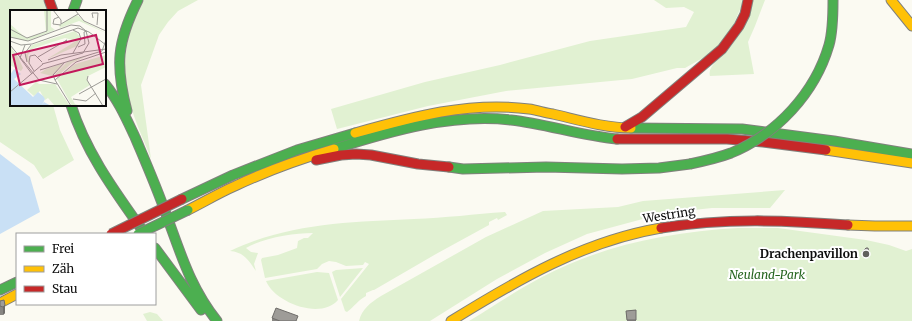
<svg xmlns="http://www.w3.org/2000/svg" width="912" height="321" viewBox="0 0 912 321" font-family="Merriweather,serif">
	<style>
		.green { fill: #e1f1d2 }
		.water { fill: #c9e0f5 }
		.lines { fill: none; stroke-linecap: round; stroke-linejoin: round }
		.fast-casing { stroke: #81817d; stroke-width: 11 }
		.slow-casing { stroke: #81817d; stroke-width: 11 }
		.jam-casing { stroke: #81817d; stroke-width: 11 }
		.fast { stroke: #4caf50; stroke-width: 9 }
		.slow { stroke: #ffc107; stroke-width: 9 }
		.jam { stroke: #c62828; stroke-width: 9 }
		.fast-bridge-casing { stroke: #81817d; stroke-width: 11; stroke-linecap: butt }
		.jam-bridge-casing { stroke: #81817d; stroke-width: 11; stroke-linecap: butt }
		.fast-bridge { stroke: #4caf50; stroke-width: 9 }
		.jam-bridge { stroke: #c62828; stroke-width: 9 }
		.wall { fill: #888683 }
		.shaded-wall { fill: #6f6d6a }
		.building { fill: #9e9c98; stroke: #6f6d6a }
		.poi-dot { fill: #60605d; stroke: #fff; stroke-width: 1.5 }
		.labels { text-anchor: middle; stroke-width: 4; stroke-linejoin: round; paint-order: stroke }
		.street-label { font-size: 12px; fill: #0d0d0d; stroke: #fff }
		.poi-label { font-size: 12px; font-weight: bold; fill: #0d0d0d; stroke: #fff; text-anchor: end }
		.park-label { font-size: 12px; font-style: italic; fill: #25651e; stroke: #fff }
		.inset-road { fill: none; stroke: #9c9b96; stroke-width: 1 }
		.view { fill: #c2185b; fill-opacity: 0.15; stroke: #c2185b; stroke-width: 2 }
		.inset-edge { fill: none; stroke: #0d0d0d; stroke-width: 2 }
	</style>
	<rect width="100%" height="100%" fill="#fbfaf2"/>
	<path class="green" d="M0 0H43L47 11H11V105H53L60 130 74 160 43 179 34 165 0 142Z
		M144 0H198L178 11 168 22 159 35 141 85 151 159C146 145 139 131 134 116 120 79 122 34 144 0Z
		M654 0H742L741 7 733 26 722 42 710 54 685 68H677L632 79 506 91 428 106 337 129 331 109 425 82 500 65 590 41 686 27 694 12 684 7 666 8Z
		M752 0H765L755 26 748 42 754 74 710 76C707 66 721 58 727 51 740 37 745 17 752 0Z
		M785 190 770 208H712L665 213 587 234 545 253 497 279 430 321H359C362 309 370 303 381 296L486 237 543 211 618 207 643 201Z
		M505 212 507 215 498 220 497 218 489 222V225L436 254 374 290H373L366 293V296C358 300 354 307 347 312L345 311 341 299 369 264 365 262 363 265 346 266 336 262 329 261 322 264 317 269 265 278 261 260 262 258 278 255 297 248 298 241 304 238H308L313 233C293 233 263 238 246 248L251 252 258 253 254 264 256 271C249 261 244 252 230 251 288 223 351 222 414 219 445 218 475 214 505 212Z
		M738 228H778L866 240 889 245 906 251 912 249V321H469C494 306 517 290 542 277 603 245 669 232 738 228Z
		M363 268 340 297 332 272 336 270Z
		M317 272 329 273 338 300C321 320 275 303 266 281Z
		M150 312 157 314 163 321H147L143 314Z"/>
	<path class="water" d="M0 154 30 177 40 212 0 234Z"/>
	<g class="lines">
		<defs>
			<path id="fast" d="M73 11 77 0
				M105 84C118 100 126 118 135 137 146 163 157 188 166 214 181 254 190 287 217 321
				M71 105C86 153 116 193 145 234
				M127 111C115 65 117 42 138 0
				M631 128 742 129 834 141 912 154
				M334 149C391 131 452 113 511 120 547 124 581 136 617 139
				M449 167 463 169 546 167 622 169 659 168 690 164
				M182 199 233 175 297 150 355 133
				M155 248 201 310
				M0 290 17 282"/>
			<path id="slow" d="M891 0 912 26
				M355 133C412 117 469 101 529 109 537 110 545 113 553 114 579 120 605 128 631 128
				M826 150 912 163
				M188 210C204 202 219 193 235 186 267 171 300 159 334 149
				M848 225 875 226H912
				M0 303 17 294
				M451 321C517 280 584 241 661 228"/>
			<path id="jam" d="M49 0 53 11
				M625 127 642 117 722 49 739 26 745 14 748 0
				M617 139H727L763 142 826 150
				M316 160 341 155 356 154 371 155 418 164 449 167
				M661 228C724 218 785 220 848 225"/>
		</defs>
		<use href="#fast" class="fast-casing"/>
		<use href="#slow" class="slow-casing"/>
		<use href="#jam" class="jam-casing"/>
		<use href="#fast" class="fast"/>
		<use href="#slow" class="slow"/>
		<use href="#jam" class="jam"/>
		<defs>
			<path id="fast-bridge" d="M690 164C704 161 718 158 731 153 777 134 815 93 829 45 833 31 833 15 833 0
				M138 234 188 210"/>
			<path id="jam-bridge" d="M111 234 182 199"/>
		</defs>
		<use href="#fast-bridge" class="fast-bridge-casing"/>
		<use href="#jam-bridge" class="jam-bridge-casing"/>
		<use href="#fast-bridge" class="fast-bridge"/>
		<use href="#jam-bridge" class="jam-bridge"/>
	</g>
	<path class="wall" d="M862 252 869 254 867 257 862 255Z
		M4 300 5 313 3 315H0V301Z
		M636 310V321H627L626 311Z
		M272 318 298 321H272Z"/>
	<path class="shaded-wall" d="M869 252V254L867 257V254Z
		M5 305V313L3 315V307Z"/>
	<path class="building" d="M866 248H868L869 252 867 254 862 252Z
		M4 300 5 305 3 307 0 306V301Z
		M276 308 298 316 296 321H280L272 318Z
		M636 310V320H627L626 311Z"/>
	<circle class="poi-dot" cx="866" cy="254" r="4"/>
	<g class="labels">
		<g class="street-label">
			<text transform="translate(669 215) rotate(-9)" y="4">Westring</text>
		</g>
		<g class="poi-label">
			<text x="858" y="258">Drachenpavillon</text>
		</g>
		<g class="park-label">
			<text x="767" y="279">Neuland-Park</text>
		</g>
	</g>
	<g transform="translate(10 10)">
		<rect width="96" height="96" fill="#fbfaf2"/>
		<path d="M34 0H41V17L45 20 17 31 0 27V14L16 28 36 22ZM67 5 75 12 96 23 69 11 50 18 49 15ZM65 21 70 27 67 36 37 49 66 31 55 28 24 38 18 45 20 56 18 53 15 46 22 35ZM0 36 8 47 13 58 11 61 0 55ZM79 45 62 53 47 67 43 66 57 52ZM96 45V57L78 66 77 70 80 75 61 87 65 94H68L62 96 47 69 65 54ZM54 53 42 66 30 63 36 59ZM24 70 29 74H45L60 96H45L38 88 35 90 30 81 24 86 17 80 25 73Z" fill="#e1f1d2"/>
		<path d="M4 59 11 64 4 69 23 87 28 82 33 86 35 89 32 95 34 92 41 96H0V65Z" fill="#c9e0f5"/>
		<path class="inset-road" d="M43 0 51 10V14L68 4M65 0 74 11 96 21M49 7 44 9 43 14 51 15M83 8 82 3H88L87 15M0 19 17 28 37 21V0M63 20 69 23 71 29 63 43M0 27 18 31 61 15 70 16 76 21 79 33 73 43 32 54M0 31 11 35 22 34 68 18 79 22 96 35M0 35 29 70 47 74M15 35 10 48 22 64M68 37 75 34 74 22 77 21M28 47 57 30 54 32M38 50 51 45 96 39M17 52 15 43 21 35M30 60 92 41 96 30M24 61 19 53 20 46 25 45 32 52M78 66 77 70 93 96M45 70 43 65 55 52M0 82 33 54M69 84 96 69M63 89 76 91 86 83M61 96 45 70 66 52 96 42"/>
		<path class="view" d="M86 25 93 54 10 75 3 45Z"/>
		<rect width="96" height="96" class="inset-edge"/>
	</g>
	<rect x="16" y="233" width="140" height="72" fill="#ffffff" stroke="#9e9e9e"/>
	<rect x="24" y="246" width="20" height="6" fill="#4caf50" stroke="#9e9e9e"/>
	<text x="52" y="253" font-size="12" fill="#0d0d0d">Frei</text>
	<rect x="24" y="266" width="20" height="6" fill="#ffc107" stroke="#9e9e9e"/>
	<text x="52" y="273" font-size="12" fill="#0d0d0d">Zäh</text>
	<rect x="24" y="286" width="20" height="6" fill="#c62828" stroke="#9e9e9e"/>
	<text x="52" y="293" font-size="12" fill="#0d0d0d">Stau</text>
</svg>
